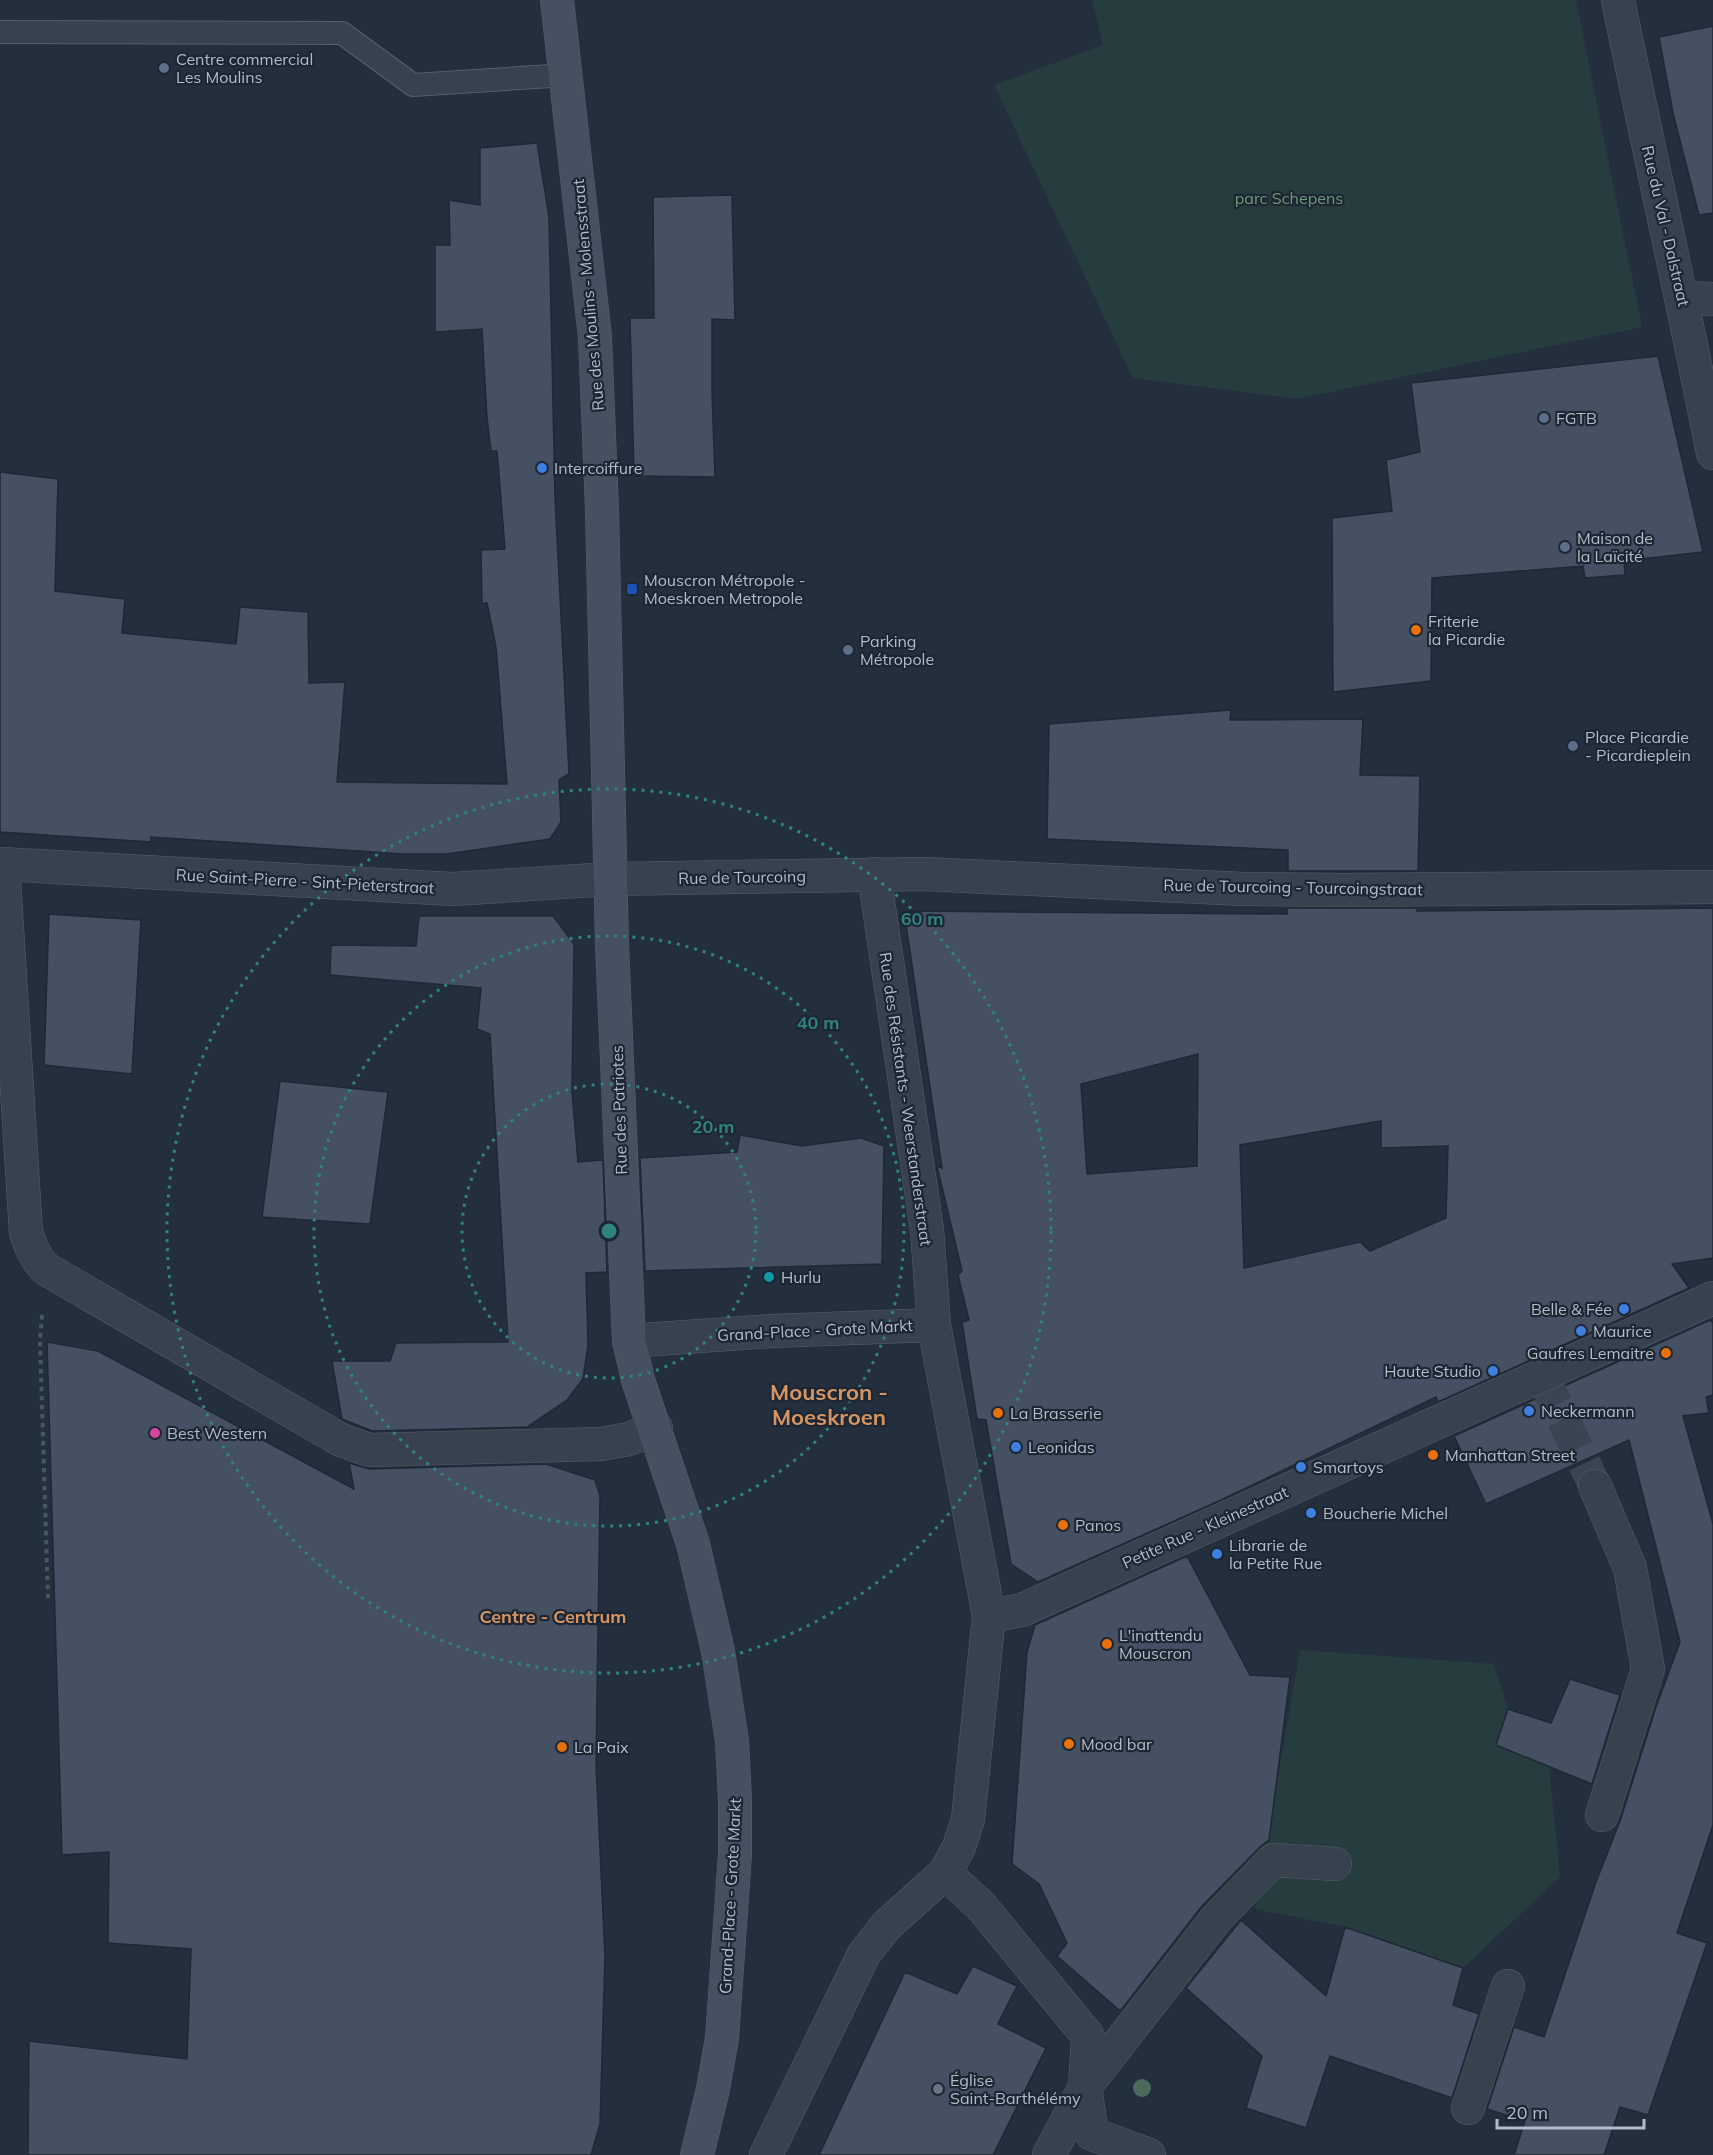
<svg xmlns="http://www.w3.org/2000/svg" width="1713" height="2155" viewBox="0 0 1713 2155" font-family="Mulish,sans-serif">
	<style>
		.green { fill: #263c3f }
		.building { fill: #455162; stroke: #1f2835; stroke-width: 1.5; fill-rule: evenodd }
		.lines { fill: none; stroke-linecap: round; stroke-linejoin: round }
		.pedestrian-tunnel { stroke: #3a4453; stroke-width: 33; stroke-dasharray: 33 16; stroke-linecap: butt }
		.service-casing { stroke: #565f6c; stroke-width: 24 }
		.pedestrian-casing { stroke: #565f6c; stroke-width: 34 }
		.minor-casing { stroke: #565f6c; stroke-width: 34 }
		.tertiary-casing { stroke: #565f6c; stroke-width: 34 }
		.secondary-casing { stroke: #565f6c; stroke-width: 34 }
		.path { stroke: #44595c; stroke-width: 4; stroke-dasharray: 4.5 4.5; stroke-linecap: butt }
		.service { stroke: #38414e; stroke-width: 22 }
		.pedestrian { stroke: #38414e; stroke-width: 33 }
		.minor { stroke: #38414e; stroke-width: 33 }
		.tertiary { stroke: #38414e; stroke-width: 33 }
		.secondary { stroke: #465061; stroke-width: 33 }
		.tree { fill: #4b6a5d }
		.ring { fill: none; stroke: #308480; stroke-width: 3; stroke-dasharray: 3 6 }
		.service-dot { fill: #5c6f8a; stroke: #1d2633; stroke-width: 2 }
		.shop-dot { fill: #3f7fe0; stroke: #1d2633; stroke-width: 2 }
		.transit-dot { fill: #1a4fb4; stroke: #1d2633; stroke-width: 2 }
		.food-dot { fill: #e8710a; stroke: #1d2633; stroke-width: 2 }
		.culture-dot { fill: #0f9aa8; stroke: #1d2633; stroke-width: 2 }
		.hotel-dot { fill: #d1479c; stroke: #1d2633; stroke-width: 2 }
		.worship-dot { fill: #6b7280; stroke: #1d2633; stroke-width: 2 }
		.labels { text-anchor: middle; stroke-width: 4.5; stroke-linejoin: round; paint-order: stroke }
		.poi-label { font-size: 16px; fill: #b4bcc9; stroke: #1d2633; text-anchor: start }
		.park-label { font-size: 16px; fill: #6b9a76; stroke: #1d2633 }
		.street-label { font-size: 16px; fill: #b4bcc9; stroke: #1d2633 }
		.neighbourhood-label { font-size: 18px; font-weight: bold; fill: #d59563; stroke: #1d2633 }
		.district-label { font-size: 22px; font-weight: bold; fill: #d59563; stroke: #1d2633 }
		.centre { fill: #308480; stroke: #1d2633; stroke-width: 3 }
		.ring-label { font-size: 18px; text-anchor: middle; font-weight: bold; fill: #308480; stroke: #1d2633; stroke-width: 4.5; stroke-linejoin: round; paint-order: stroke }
	</style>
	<rect width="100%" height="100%" fill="#242f3e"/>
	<path class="green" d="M1092 0H1576L1642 327 1297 399 1133 378 994 85 1103 45Z
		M1300 1650 1494 1664 1508 1709 1496 1745 1549 1766 1560 1877 1463 1968 1345 1927 1255 1909Z"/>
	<path class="building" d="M1713 26V213L1699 215 1673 113 1659 37Z
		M537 143 549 217 555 497 569 774 559 780 561 822 550 839 447 854H403L151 837V842L0 832V472L58 479 55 591 125 599 122 633 236 644 240 607 308 612 309 683 345 682 337 782 507 784 496 647 487 603 482 604 481 550 505 549 497 451H491L487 418 482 329 435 332V245H450L449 200 480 205V148Z
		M732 195 735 320 712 319V392L715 477 634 476 630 318H654L653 197Z
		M1658 356 1703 552 1624 561 1625 575 1585 578 1583 566 1432 578 1431 681 1333 692 1332 518 1392 511 1386 460 1420 452 1411 383Z
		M1231 710 1230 720 1363 719 1360 775 1420 776 1418 871H1288V850L1047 839 1049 724Z
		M1287 908H1417V911L1713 908V1258L1672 1264 1689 1288 1438 1402 1436 1397 1221 1500 1038 1582 1011 1564 986 1420 977 1419 962 1322 969 1320 958 1275 962 1271 937 1166 942 1168 904 911 1287 914ZM1198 1054 1197 1166 1087 1174 1081 1084ZM1381 1121V1148L1448 1146 1446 1218 1370 1251 1360 1242 1244 1268 1240 1145Z
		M49 914 141 920 132 1074 44 1065Z
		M419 916H553L574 944 572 1092 578 1162 603 1160 607 1272 586 1273 588 1345 583 1379 567 1400 527 1427 372 1431 342 1419 332 1361H390L396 1343 508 1342 490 1034 477 1029 481 988 330 975 331 945 416 946Z
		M280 1081 388 1092 370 1224 262 1217Z
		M740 1135 802 1146 861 1138 884 1146 882 1264 645 1271 640 1158 737 1152Z
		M1710 1320 1713 1323V1395L1706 1397 1709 1413 1683 1416 1713 1524V1825L1677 1933 1707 1943 1648 2115 1620 2107 1604 2155H1514L1525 2121 1487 2109 1514 2027 1544 2037 1596 1882 1620 1821 1656 1707 1680 1642 1629 1440 1486 1504 1454 1436Z
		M47 1342 98 1351 354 1489 349 1463 369 1469 546 1464 595 1480 600 1496 596 1764 605 1956 600 2124 591 2155H28L29 2041 187 2059 191 1949 108 1943 109 1852 62 1855Z
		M1187 1556 1250 1675 1290 1677 1269 1840 1260 1847 1202 1906 1121 2010H1119L1057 1956 1067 1943 1039 1884 1012 1864 1027 1652 1035 1625Z
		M1570 1679 1620 1695 1592 1784 1496 1745 1508 1709 1551 1723Z
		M1241 1920 1326 1996 1345 1927 1463 1968 1453 2005 1479 2014 1452 2098 1330 2056 1306 2128 1246 2108 1262 2056 1186 1988Z
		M973 1966 1017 1986 998 2024 1046 2048 993 2155H819L905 1972 957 1994Z"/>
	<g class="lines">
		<path class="pedestrian-tunnel" d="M1542 1375 1595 1486"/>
		<defs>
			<path id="service" d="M0 32 342 33 413 85 567 75"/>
			<path id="pedestrian" d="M874 874 927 1230 934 1325
				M629 1341 772 1331 934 1325 989 1616 968 1819 959 1847 945 1873 887 1925 864 1954 766 2155
				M1595 1486 1630 1568 1648 1669 1602 1815
				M989 1616 1022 1610 1713 1298
				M945 1873 980 1905 1088 2036 1085 2087 1092 2134 1149 2155
				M1468 2108 1508 1986
				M1049 2155 1085 2087 1216 1919 1273 1860 1335 1864"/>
			<path id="minor" d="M1618 0C1649 151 1683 302 1713 453
				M1683 298 1713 299
				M3 864 26 1233C31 1247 35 1258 46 1269L341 1440 369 1450 601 1444 629 1439 656 1428"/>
			<path id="tertiary" d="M0 864 453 889 610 879 924 874 1243 889 1343 890 1713 887"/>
			<path id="secondary" d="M557 0 595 337 602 510 612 944 629 1341 638 1380 693 1544 718 1651 732 1741 735 1799V1854L722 2038 713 2089 697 2155"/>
		</defs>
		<use href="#service" class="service-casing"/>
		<use href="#pedestrian" class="pedestrian-casing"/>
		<use href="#minor" class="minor-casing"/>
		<use href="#tertiary" class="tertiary-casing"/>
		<use href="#secondary" class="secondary-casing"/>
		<path class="path" d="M42 1315 40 1341 48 1599"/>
		<use href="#service" class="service"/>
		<use href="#pedestrian" class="pedestrian"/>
		<use href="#minor" class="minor"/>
		<use href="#tertiary" class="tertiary"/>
		<use href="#secondary" class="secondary"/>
	</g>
	<circle class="tree" cx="1142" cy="2088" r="9"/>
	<g class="ring">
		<circle cx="609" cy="1231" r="147"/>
		<circle cx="609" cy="1231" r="295"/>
		<circle cx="609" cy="1231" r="442"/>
	</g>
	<g class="service-dot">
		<circle cx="164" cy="68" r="6"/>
		<circle cx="1544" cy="418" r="6"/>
		<circle cx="1565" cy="547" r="6"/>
		<circle cx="848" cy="650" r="6"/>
		<circle cx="1573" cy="746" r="6"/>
	</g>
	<g class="shop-dot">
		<circle cx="542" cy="468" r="6"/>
		<circle cx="1624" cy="1309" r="6"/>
		<circle cx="1581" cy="1331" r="6"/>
		<circle cx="1493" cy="1371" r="6"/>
		<circle cx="1529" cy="1411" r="6"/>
		<circle cx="1016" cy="1447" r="6"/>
		<circle cx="1301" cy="1467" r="6"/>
		<circle cx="1311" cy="1513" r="6"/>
		<circle cx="1217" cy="1554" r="6"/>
	</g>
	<rect class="transit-dot" x="626" y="583" width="12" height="12" rx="3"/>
	<g class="food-dot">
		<circle cx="1416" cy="630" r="6"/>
		<circle cx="1666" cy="1353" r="6"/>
		<circle cx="998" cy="1413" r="6"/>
		<circle cx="1433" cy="1455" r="6"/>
		<circle cx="1063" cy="1525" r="6"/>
		<circle cx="1107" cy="1644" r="6"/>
		<circle cx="1069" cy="1744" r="6"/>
		<circle cx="562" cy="1747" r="6"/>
	</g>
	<circle class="culture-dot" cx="769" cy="1277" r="6"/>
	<circle class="hotel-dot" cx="155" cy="1433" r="6"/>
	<circle class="worship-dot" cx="938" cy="2089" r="6"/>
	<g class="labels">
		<g class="poi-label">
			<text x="176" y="65">Centre commercial<tspan x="176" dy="18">Les Moulins</tspan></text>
			<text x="1556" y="424">FGTB</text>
			<text x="554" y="474">Intercoiffure</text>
			<text x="1577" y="544">Maison de<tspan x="1577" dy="18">la Laïcité</tspan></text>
			<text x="644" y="586">Mouscron Métropole -<tspan x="644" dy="18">Moeskroen Metropole</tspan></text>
			<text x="1428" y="627">Friterie<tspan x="1428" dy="18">la Picardie</tspan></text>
			<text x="860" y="647">Parking<tspan x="860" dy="18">Métropole</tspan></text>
			<text x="1585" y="743">Place Picardie<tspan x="1585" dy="18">- Picardieplein</tspan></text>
			<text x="781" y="1283">Hurlu</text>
			<text x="1612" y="1315" text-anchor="end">Belle &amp; Fée</text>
			<text x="1593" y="1337">Maurice</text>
			<text x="1654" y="1359" text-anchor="end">Gaufres Lemaitre</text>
			<text x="1481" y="1377" text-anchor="end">Haute Studio</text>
			<text x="1541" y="1417">Neckermann</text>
			<text x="1010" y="1419">La Brasserie</text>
			<text x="167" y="1439">Best Western</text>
			<text x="1028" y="1453">Leonidas</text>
			<text x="1445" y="1461">Manhattan Street</text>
			<text x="1313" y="1473">Smartoys</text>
			<text x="1323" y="1519">Boucherie Michel</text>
			<text x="1075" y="1531">Panos</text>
			<text x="1229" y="1551">Librarie de<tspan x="1229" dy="18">la Petite Rue</tspan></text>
			<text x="1119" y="1641">L'inattendu<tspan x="1119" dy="18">Mouscron</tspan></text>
			<text x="1081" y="1750">Mood bar</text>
			<text x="574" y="1753">La Paix</text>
			<text x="950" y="2086">Église<tspan x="950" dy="18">Saint-Barthélémy</tspan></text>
		</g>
		<g class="park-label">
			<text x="1289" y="204">parc Schepens</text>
		</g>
		<g class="street-label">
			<text transform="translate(1666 226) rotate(77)" y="6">Rue du Val - Dalstraat</text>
			<text transform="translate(588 295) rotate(-95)" y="6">Rue des Moulins - Molensstraat</text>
			<text transform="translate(742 877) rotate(-1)" y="6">Rue de Tourcoing</text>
			<text transform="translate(305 881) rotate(3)" y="6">Rue Saint-Pierre - Sint-Pieterstraat</text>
			<text transform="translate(1293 887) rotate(1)" y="6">Rue de Tourcoing - Tourcoingstraat</text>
			<text transform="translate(906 1099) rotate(82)" y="6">Rue des Résistants - Weerstanderstraat</text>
			<text transform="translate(619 1110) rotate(-92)" y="6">Rue des Patriotes</text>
			<text transform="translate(815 1330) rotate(-3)" y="6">Grand-Place - Grote Markt</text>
			<text transform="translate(1205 1527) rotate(-24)" y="6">Petite Rue - Kleinestraat</text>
			<text transform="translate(730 1896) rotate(-87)" y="6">Grand-Place - Grote Markt</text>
		</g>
		<g class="neighbourhood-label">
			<text x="553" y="1623">Centre - Centrum</text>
		</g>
		<g class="district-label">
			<text x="829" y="1400">Mouscron -<tspan x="829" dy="25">Moeskroen</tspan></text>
		</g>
	</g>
	<circle cx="609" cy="1231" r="9" class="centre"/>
	<g class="ring-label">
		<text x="922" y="925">60 m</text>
		<text x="818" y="1029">40 m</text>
		<text x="713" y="1133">20 m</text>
	</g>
	<path d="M1497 2119v9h147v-9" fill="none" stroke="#b4bcc9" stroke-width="3"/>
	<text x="1506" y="2119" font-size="18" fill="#b4bcc9" stroke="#1d2633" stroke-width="4.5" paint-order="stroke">20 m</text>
</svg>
